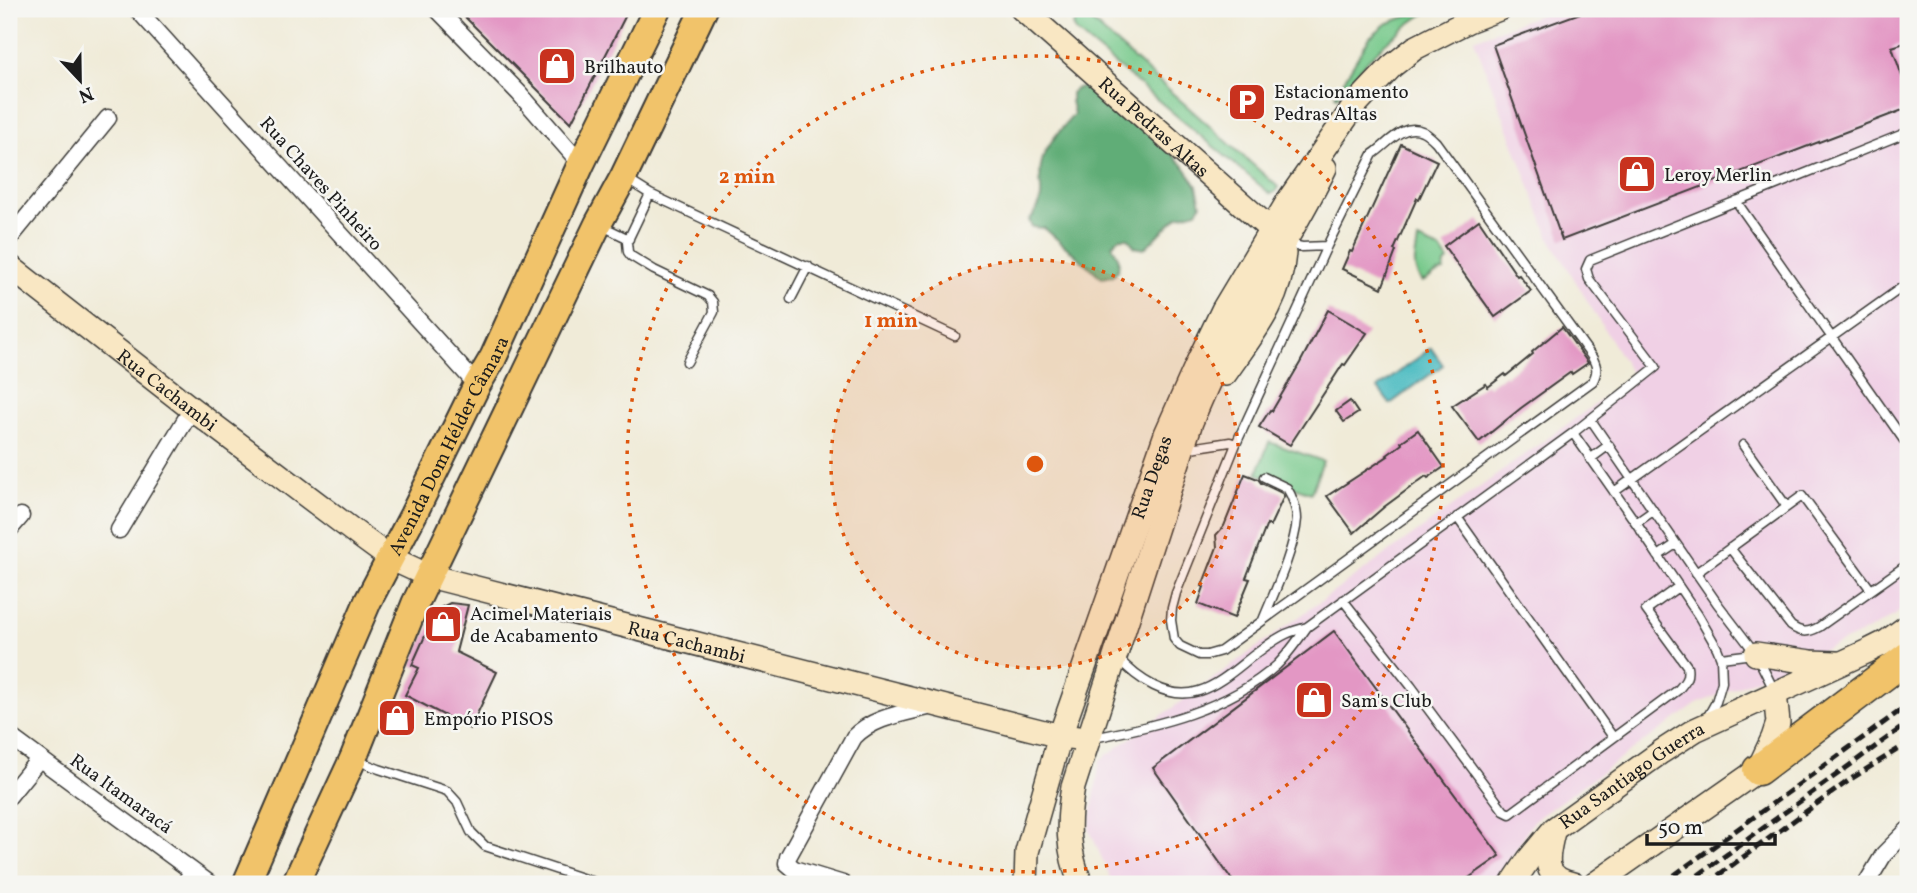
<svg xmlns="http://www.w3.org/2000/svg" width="1917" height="893" viewBox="0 0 1917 893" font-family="Vollkorn,serif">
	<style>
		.built { fill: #f0d0e5 }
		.green { fill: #77c98b; stroke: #4a7254; stroke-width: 2 }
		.forest { fill: #61ad77; stroke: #3e644a; stroke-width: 2 }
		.water { fill: #4cbbc1; stroke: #346c6e; stroke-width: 2 }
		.building { fill: #e397c4 }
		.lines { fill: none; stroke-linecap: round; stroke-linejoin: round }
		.lane-casing { stroke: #3c3b38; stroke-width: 11 }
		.street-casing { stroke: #3c3b38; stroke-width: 19 }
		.secondary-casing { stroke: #3c3b38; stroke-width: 26 }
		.primary-casing { stroke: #3c3b38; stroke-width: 30 }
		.highway-casing { stroke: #3c3b38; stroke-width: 33 }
		.lane { stroke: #fff; stroke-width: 8 }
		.street { stroke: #fff; stroke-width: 16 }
		.secondary { stroke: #f9e7c3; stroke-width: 23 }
		.primary { stroke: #f1c36a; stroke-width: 26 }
		.highway { stroke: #f1c36a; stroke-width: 30 }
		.rail { stroke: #1c1c1c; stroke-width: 5; stroke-dasharray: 10 5; stroke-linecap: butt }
		.ring { fill: none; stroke: #de560d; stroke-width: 3.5; stroke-dasharray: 3.5 7 }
		.labels { text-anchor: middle; stroke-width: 5; stroke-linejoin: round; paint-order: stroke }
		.poi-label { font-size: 19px; fill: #1c1c1c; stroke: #f6f6f2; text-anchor: start }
		.street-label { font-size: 19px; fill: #1c1c1c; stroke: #f6f6f2 }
		.centre { fill: #de560d; stroke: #f6f6f2; stroke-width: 3.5 }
		.ring-label { font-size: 21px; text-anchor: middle; font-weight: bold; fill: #de560d; stroke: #f6f6f2; stroke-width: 5; stroke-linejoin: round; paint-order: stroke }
	</style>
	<rect width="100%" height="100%" fill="#f6f6f2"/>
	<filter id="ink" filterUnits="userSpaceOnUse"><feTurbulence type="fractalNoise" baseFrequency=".0143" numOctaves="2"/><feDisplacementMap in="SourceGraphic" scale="14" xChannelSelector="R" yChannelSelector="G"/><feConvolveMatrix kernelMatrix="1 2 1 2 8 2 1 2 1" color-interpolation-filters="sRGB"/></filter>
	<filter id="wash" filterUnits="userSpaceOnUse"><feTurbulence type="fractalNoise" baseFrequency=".00686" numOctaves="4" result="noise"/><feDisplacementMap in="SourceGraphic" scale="28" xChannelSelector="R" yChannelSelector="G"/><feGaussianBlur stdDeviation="1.57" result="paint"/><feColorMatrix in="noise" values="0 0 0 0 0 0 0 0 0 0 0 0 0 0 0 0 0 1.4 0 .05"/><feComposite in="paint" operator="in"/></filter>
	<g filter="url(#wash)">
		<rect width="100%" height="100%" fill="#f0ebd8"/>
		<path class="built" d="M1555 9H1908V605L1894 616 1863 633 1697 704 1533 821 1496 884H1113L1089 829 1100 760 1633 377 1549 237 1474 39Z"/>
		<path class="green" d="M1427 9H1432C1391 34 1366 59 1337 97L1335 95 1370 37 1386 24Z
			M1082 13 1278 187 1275 192 1271 194 1268 192 1076 32 1073 25Z
			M1418 240 1440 249 1448 261 1445 264 1444 271C1435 272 1430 279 1422 282 1410 266 1416 258 1418 240Z
			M1269 442 1323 461 1311 493 1257 474Z"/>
		<path class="forest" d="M1091 86 1108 99 1113 107 1124 116 1137 119 1183 165 1197 186 1201 205 1197 211 1178 216 1144 249 1135 247 1128 238H1119L1112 245 1119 259 1118 270 1112 276 1102 278 1044 228 1032 227 1029 220C1051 196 1035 187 1042 161 1046 144 1063 128 1074 114L1071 101V93L1077 88Z"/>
		<path class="water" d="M1431 348 1443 365 1390 404 1378 388Z"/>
		<g id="blocks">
			<path class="building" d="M457 9H629L571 123Z
				M1591 9H1901L1908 25V42L1892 47 1908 94V108L1562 240 1493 45Z
				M1401 144 1437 161 1419 199 1417 198 1394 250 1396 251 1382 288 1342 269 1350 251 1352 252Z
				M1479 220 1517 276 1519 275 1531 291 1495 317 1444 246Z
				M1328 310 1367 333 1345 365 1343 364 1290 445 1259 427 1270 410 1272 411 1300 363Z
				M1562 327 1588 363 1572 374 1571 372 1521 408 1479 442 1452 406 1486 384 1488 387 1505 374 1506 376 1533 354 1532 352Z
				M1350 401 1358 413 1344 422 1336 411Z
				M1418 430 1444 467 1428 478 1426 476 1384 507 1354 533 1327 496 1388 456 1387 455 1402 444 1401 442Z
				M1245 474 1258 479 1261 483 1282 493 1284 496 1270 526 1267 524 1246 578 1250 579 1234 618 1198 604 1204 587 1202 586 1217 547 1216 535 1224 526Z
				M450 603 468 605 456 652 497 672 470 729 405 695 419 668 412 665 425 636 440 608Z
				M1334 631 1500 856 1460 884H1235L1153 768Z"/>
		</g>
	</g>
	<g filter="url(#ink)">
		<use href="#blocks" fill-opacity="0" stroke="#3c3b38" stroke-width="2"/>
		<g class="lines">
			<defs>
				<path id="lane" d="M626 179 650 194 955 336
					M650 194 627 242 628 252 631 256 654 270 708 296 713 302 714 312 687 362
					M1736 201 1908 446
					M600 225 629 239
					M1288 244 1302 247 1327 246 1373 154C1387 145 1403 122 1422 131 1427 133 1432 138 1436 142L1592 357C1597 366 1598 371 1593 381L1243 635 1221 651 1207 655H1199L1180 646 1174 639 1171 620 1172 608 1176 593 1236 444 1327 246
					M791 299 808 266
					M1591 420 1717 603 1756 654 1775 692
					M1573 433 1636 523 1698 615 1717 648 1721 658 1722 682 1716 702 1707 718
					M1743 445 1787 507
					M1184 449 1230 442 1236 444
					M1590 459 1609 445
					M1614 492 1908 283
					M1457 517 1613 737
					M1636 523 1653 511
					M1730 548 1791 626C1801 633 1808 633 1819 627L1908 564
					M1658 556 1676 544
					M1696 573 1802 496 1871 590
					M1343 600 1411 686 1504 811 1510 814 1678 690C1685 682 1689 678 1687 666L1646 610 1678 587
					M1263 620C1274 593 1295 548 1297 519 1297 509 1292 496 1287 488L1264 477
					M1117 657C1137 679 1168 701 1199 691 1219 685 1237 668 1254 655 1264 648 1275 639 1286 634 1293 631 1300 629 1307 627L1573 433 1656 367 1589 279 1586 269 1590 260 1908 132
					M1721 658 1753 654
					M1093 738C1156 726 1227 710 1277 665 1289 653 1298 640 1307 627
					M356 760 379 769 447 791 457 802 471 832 485 846 600 884
					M180 884 189 869"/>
				<path id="street" d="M137 9 477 385
					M437 9 519 93 581 164
					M9 239 108 118
					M9 530 21 516
					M119 530 192 409
					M9 736 210 884
					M9 796 39 759
					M843 884 794 869 787 863 788 857 854 737C874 716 907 713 935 705
					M1866 884 1884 854 1908 830"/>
				<g id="secondary">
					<path id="s1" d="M1022 9 1280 238"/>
					<path id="s2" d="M9 266 192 409 364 539 390 558 429 576 1060 736 1087 739"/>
					<path d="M1225 374C1253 333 1280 304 1284 253"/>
					<path d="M1756 654 1811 662 1836 663"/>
					<path d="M1553 832C1547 857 1541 878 1573 884"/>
					<path id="s3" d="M1026 884 1027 852 1060 736 1166 434 1198 362 1223 310 1290 198 1355 105 1372 87 1392 66 1415 48 1468 21 1499 9"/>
					<path d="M1081 884C1067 851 1067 822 1073 787L1191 422C1204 391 1218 359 1235 329 1264 275 1298 223 1325 168"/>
					<path id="s4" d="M1512 884 1529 859 1554 829 1661 752 1695 730 1868 651 1886 642 1908 626"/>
					<path d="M1595 884 1758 770 1773 738 1778 723 1775 693"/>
				</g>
				<g id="primary">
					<path id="s5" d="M246 884 368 601 413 515 477 385 493 358 581 164 657 9"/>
					<path d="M295 884 353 759 415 604 598 224 623 178 704 9"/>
				</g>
				<path id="highway" d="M1758 770 1908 657"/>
			</defs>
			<use href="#lane" class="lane-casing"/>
			<use href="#street" class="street-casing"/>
			<use href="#secondary" class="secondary-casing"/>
			<use href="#primary" class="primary-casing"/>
			<use href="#highway" class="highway-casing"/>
			<use href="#lane" class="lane"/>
			<use href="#street" class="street"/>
			<use href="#secondary" class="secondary"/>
			<use href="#primary" class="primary"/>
			<use href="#highway" class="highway"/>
			<path class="rail" d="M1662 884 1908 705
				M1686 884 1908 723
				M1706 884 1851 779 1908 743"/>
		</g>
	</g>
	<circle cx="1035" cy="464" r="204" fill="#de560d" fill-opacity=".12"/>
	<g class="ring">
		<circle cx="1035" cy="464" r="204"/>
		<circle cx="1035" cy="464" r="408"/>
	</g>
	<defs>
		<symbol id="shop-square" viewBox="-11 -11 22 22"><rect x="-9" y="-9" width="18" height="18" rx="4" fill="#c8321e" stroke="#f6f6f2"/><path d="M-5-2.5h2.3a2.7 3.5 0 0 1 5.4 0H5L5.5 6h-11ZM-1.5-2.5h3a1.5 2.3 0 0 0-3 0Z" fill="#fff"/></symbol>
		<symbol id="parking-square" viewBox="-11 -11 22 22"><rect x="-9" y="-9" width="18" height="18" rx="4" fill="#c8321e" stroke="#f6f6f2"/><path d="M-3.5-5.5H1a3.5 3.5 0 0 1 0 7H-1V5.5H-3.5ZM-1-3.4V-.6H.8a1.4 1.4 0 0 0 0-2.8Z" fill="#fff"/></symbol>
	</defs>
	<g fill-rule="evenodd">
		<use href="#shop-square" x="535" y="44" width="44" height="44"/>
		<use href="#parking-square" x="1225" y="80" width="44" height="44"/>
		<use href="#shop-square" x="1615" y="152" width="44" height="44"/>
		<use href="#shop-square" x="421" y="602" width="44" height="44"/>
		<use href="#shop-square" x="1292" y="678" width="44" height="44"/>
		<use href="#shop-square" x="375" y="696" width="44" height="44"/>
	</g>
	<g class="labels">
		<g class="poi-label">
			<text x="584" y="73">Brilhauto</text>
			<text x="1274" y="98">Estacionamento<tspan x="1274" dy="22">Pedras Altas</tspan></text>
			<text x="1664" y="181">Leroy Merlin</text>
			<text x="470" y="620">Acimel Materiais<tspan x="470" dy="22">de Acabamento</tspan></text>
			<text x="1341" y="707">Sam's Club</text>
			<text x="424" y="725">Empório PISOS</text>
		</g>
		<g class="street-label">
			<text dy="7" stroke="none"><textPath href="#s1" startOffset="177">Rua Pedras Altas</textPath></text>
			<text transform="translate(322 183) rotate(48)" y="7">Rua Chaves Pinheiro</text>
			<text dy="7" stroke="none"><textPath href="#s2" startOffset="201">Rua Cachambi</textPath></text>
			<text dy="7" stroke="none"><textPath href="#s5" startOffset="483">Avenida Dom Hélder Câmara</textPath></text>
			<text dy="7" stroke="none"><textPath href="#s3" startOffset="427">Rua Degas</textPath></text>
			<text dy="7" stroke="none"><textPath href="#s2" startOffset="789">Rua Cachambi</textPath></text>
			<text dy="7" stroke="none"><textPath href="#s4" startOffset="164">Rua Santiago Guerra</textPath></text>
			<text transform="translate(122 793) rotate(36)" y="7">Rua Itamaracá</text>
		</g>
	</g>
	<circle cx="1035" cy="464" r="10" class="centre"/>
	<g class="ring-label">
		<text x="747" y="183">2 min</text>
		<text x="891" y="327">1 min</text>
	</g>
	<rect width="1917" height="893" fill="none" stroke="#f6f6f2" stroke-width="35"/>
	<g transform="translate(80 80) rotate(158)" stroke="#f6f6f2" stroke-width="5" paint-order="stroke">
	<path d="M0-5L12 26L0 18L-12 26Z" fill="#1c1c1c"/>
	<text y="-10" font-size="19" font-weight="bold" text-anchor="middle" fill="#1c1c1c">N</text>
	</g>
	<path d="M1647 834v10h128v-10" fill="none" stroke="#1c1c1c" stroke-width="3.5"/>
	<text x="1658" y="834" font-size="21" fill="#1c1c1c" stroke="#f6f6f2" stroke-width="5" paint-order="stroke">50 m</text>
</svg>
